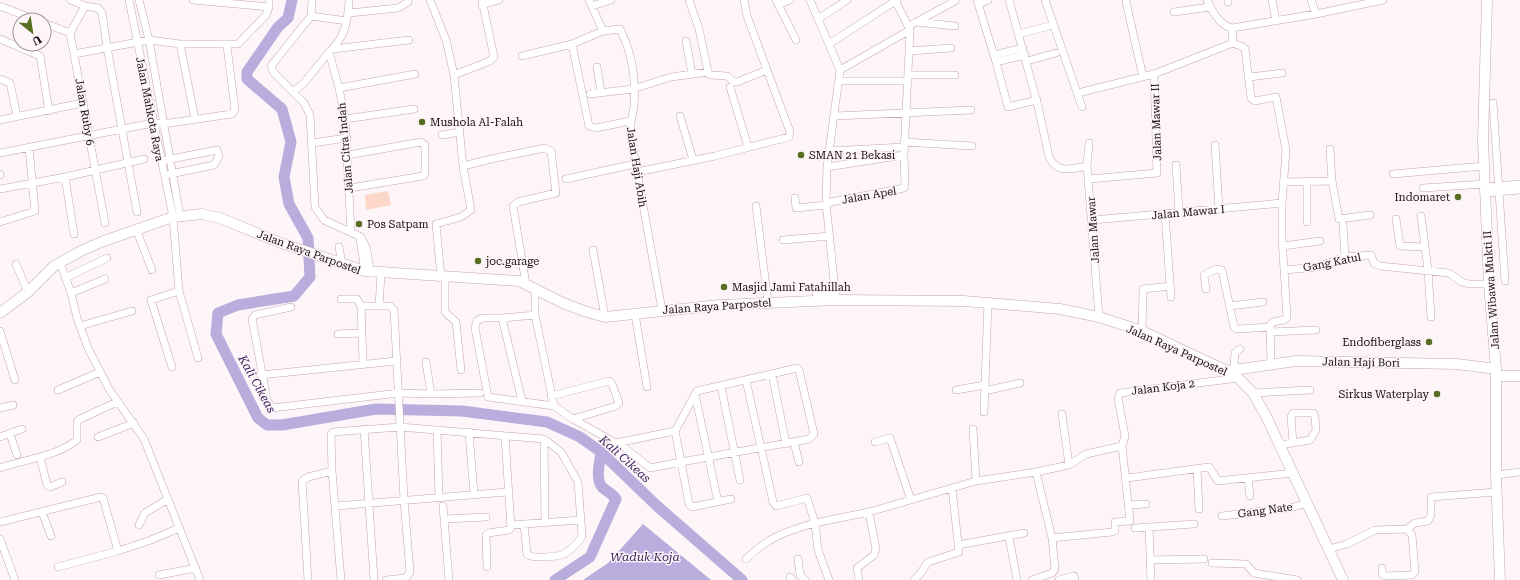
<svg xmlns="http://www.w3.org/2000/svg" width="1520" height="580" viewBox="0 0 1520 580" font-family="'Roboto Serif',serif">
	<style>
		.green { fill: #fdd8c8 }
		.water { fill: #b9addd }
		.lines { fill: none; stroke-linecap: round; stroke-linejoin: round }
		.river { stroke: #b9addd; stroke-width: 11 }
		.street-casing { stroke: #c6a4b3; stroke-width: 8 }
		.secondary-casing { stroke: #c6a4b3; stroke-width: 11 }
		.street { stroke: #fff; stroke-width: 7 }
		.secondary { stroke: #fff; stroke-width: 10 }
		.poi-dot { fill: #566f21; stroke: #fdf5f8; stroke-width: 1.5 }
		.labels { text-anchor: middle; stroke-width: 3; stroke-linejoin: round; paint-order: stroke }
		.street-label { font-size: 11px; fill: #180c11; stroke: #fdf5f8 }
		.poi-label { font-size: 11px; fill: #180c11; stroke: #fdf5f8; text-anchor: start }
		.water-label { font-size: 12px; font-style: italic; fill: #36215b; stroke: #fdf5f8 }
	</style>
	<rect width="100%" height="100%" fill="#fdf5f8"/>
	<path class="green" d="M388 191 391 205 366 210 365 195Z"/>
	<path class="water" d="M643 524 711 580H583L608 563Z"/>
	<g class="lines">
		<path class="river" d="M292 0 288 18 278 27 247 72V79L282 109 291 142 284 177 289 204 308 238 310 277 294 296 238 305 218 313 216 334 258 418 267 425H282L376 409 462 411 547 422 580 437 601 452 656 505 742 580
			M555 580 590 557 616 499C612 493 606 491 602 487 595 478 600 462 601 452"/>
		<defs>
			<path id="street" d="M71 0 85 6 98 8 102 13 107 47 137 212
				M129 0 173 217 179 291 151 300 172 367
				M139 0 149 40 180 216
				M193 0 269 7
				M312 0 311 16 271 66 274 73 304 103 310 115 315 207 324 220 361 237 366 247 371 273
				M349 0C348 21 345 38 329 52L339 88 345 119 351 231
				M430 0 446 40 454 75 463 166 471 210 461 217 436 224 441 277
				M589 0 603 31 620 29C632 53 636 78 634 105 633 115 630 123 630 133L662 310
				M689 0 699 29 708 72
				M776 0 796 40
				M810 0 840 70 827 167 826 203 836 300
				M977 0 996 62 1025 55
				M1009 0 1038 106 1049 157C1057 174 1071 169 1087 166
				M1045 0 1082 107
				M1207 0C1212 11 1220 26 1232 28L1316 14 1383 0
				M1228 0V2
				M1272 0 1276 21
				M1311 0 1316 14
				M1126 2 1143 77
				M978 4 988 0
				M482 5 499 0
				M778 5 790 0
				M0 6 36 20
				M592 6 611 0
				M1174 12 1210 7
				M349 13 398 8 408 2
				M311 16 347 21
				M818 19 847 0
				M916 22 955 26
				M44 23 70 33
				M909 26 955 1
				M1232 28 1233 43
				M603 31 572 44 589 126 596 128 630 121
				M70 33 74 54 149 40 180 44H238L266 15 269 7V0
				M70 33 85 6
				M1019 34 1049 26
				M0 39 40 56 49 111
				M686 41 692 74
				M180 44 195 119
				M829 44 897 0
				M333 49 409 40
				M910 51 951 48
				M74 54 105 223
				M994 55 1023 48
				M522 56 572 44
				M1027 61 1056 53
				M996 62 1008 107 1037 100
				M597 67 601 92
				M840 70 910 30
				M454 75 490 61 494 57 482 0
				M908 75H955
				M1250 77 1282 73
				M0 79 10 83 17 116
				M839 81H908
				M730 87 748 147
				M339 88 415 74
				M294 91 304 83 329 52
				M1078 93 1154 74 1233 43 1243 47 1245 49 1251 98 1255 101 1276 97 1286 150 1282 203V237L1287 317 1284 320 1273 322 1270 325 1271 363
				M590 94 633 89 671 77 708 72 710 75 727 76 734 82H737L767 70
				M1493 103 1505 281
				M680 116 693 160
				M835 116 971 110
				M345 119 414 109
				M0 120 82 103
				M442 135 460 132
				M904 142 972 146
				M312 143 347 138
				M1089 143 1087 166 1099 317
				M1215 145 1219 209
				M829 151 904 147
				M0 153 153 123 163 124 232 114 235 109 227 46
				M348 155 421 142 425 145V174L423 176 350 188
				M166 160 217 150 219 156 214 165 170 174
				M1176 165 1179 212
				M463 166 491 159 545 148 551 151 556 193 518 202 513 206 526 284
				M827 167 904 155 910 30 895 0
				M637 172 715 156 789 137 790 132 747 16 744 0
				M0 174V175
				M1393 174 1484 166
				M65 177 74 234
				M566 179 635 164
				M1089 179 1157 173 1154 74
				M1332 181 1339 219 1370 215
				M1284 182 1332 181 1330 149
				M1307 182V222
				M1485 187 1520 184
				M1423 188 1485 184
				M0 189 65 177 144 159
				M1486 193 1520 190
				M795 198 796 208 826 205
				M826 203 904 188 905 184 904 155
				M756 206 768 302
				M1165 214 1171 297
				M1421 216 1428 270 1431 317
				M1396 219 1400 246 1425 247
				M1093 220 1282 203
				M0 222 35 211 29 148
				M1343 225 1345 257
				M136 229 152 270
				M360 240 365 271
				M783 240 830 236
				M1283 246 1320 241
				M339 247 342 264
				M593 250 605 317
				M60 262 71 293 77 318 88 348 109 389 144 439 200 580
				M16 264 28 292
				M1285 270 1317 267 1345 257 1371 255 1374 263 1380 266 1449 273 1462 282 1469 284H1489
				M445 277V312L456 322 461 370
				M65 278 107 258
				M535 288V315L554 406 573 419 616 443 675 431 697 391 797 368 799 370 814 434 809 439 681 462 689 504 692 507 731 499
				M1206 289 1204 275 1216 269 1222 270 1234 327 1237 329 1270 327
				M179 291 198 358
				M71 293 105 279
				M816 293 836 292
				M341 299H357L361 306
				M379 306H390L394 310 404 500 410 572 406 578 386 580
				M1230 306 1263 302
				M291 307 255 315 252 319 267 400 272 408 399 393 431 394
				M635 314 647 387
				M502 318H482L477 321 475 328 488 397 554 406
				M80 326 132 311
				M0 331 15 380
				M1142 331 1143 289 1170 286
				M1270 332 1316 330
				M338 334 362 333
				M426 362 431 394 480 393
				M363 363 361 306H379L381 274
				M1237 370 1234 363 1235 353 1240 349
				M772 374 786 444
				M261 375 396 361
				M746 380 773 502 776 506 807 498 815 523 869 512 976 481 1036 472 1069 465 1086 454 1122 446
				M721 386 740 480
				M58 390 100 372
				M956 390 985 385
				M985 391 1020 383
				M1253 393 1310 390
				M695 394 718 502
				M551 396 609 381 612 384 619 403 616 406 573 419
				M522 401 502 318 535 315
				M0 408 13 405
				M984 412 988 302
				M1062 414 1069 465
				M364 429 374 580
				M973 429 976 481
				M437 430 439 496
				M469 432 474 494
				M10 434 17 455
				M0 437 22 429
				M98 437 134 423
				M544 439 545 522
				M794 442 799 462
				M875 442 890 438 911 500
				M619 443 650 468 681 462 675 431
				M1280 445 1310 440 1316 430 1315 416 1313 413H1293L1291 417 1293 443
				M40 457 47 485 50 487 62 482
				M0 468C26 459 55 457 77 440V423L78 420 117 402
				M1197 469 1199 509
				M1496 475 1520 472
				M1127 478 1209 467 1218 481 1293 473
				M1248 479 1250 496
				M1129 505 1146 504
				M336 506 507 492
				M443 506 449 580
				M42 512 51 536
				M1222 516 1290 508 1307 503
				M445 519 486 517
				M0 522 101 497 103 498 118 551 151 540 179 528
				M139 525 145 513 168 499
				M511 525 581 520
				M1149 527 1151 580
				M1135 528 1194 524
				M1009 537 1017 580
				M1052 538 1112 532 1115 531V522L1130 521 1122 446 1125 436 1118 398 1120 393 1238 378
				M0 539 15 580
				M958 545 1024 533
				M1329 549 1347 544 1375 530 1407 529 1415 523 1428 521 1431 515V497L1496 492
				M746 559C767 538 786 531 815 523L818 550 829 580
				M798 559 800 575 805 580
				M1150 560 1204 559
				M1212 563 1246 564 1254 573 1297 580
				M58 567 118 551
				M487 567 486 535 488 533 509 530 511 528 505 436
				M1382 568V574L1385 576 1412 575 1415 572 1412 535 1407 529
				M159 575 196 568
				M790 577 792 580
				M308 580 302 481 308 477 332 471
				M341 580 332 471 331 434 333 432 400 427 544 439 561 452 578 482 582 536C579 543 570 550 564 554 558 557 531 559 527 554L524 524
				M859 580 857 568 874 555 876 549 869 512
				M914 580 920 574 928 562 959 552 952 488
				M1032 580 1052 573 1055 569 1052 538 1036 472
				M1059 580 1074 576 1075 580"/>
			<path id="secondary" d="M1487 0 1483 140 1489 284 1496 369V475L1500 580
				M0 313 28 292 54 266 81 251 101 242 173 217 202 214 220 218 281 243 365 271 519 281 563 303 584 311 605 317 720 305 836 300 964 301 1060 309 1099 317 1142 331 1227 371 1238 378 1253 393 1267 418 1343 580
				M1227 371 1296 361 1457 364 1496 369
				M1496 376H1520"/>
		</defs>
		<use href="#street" class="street-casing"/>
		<use href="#secondary" class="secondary-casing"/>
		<use href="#street" class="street"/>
		<use href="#secondary" class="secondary"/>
	</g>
	<g class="poi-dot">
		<circle cx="422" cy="122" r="4"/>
		<circle cx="801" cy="155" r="4"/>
		<circle cx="1458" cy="197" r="4"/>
		<circle cx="359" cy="224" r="4"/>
		<circle cx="478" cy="261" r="4"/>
		<circle cx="724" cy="287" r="4"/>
		<circle cx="1429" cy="342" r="4"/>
		<circle cx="1437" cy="394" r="4"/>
	</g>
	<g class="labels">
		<g class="street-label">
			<text transform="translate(150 109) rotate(79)" y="4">Jalan Mahkota Raya</text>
			<text transform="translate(85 112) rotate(80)" y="4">Jalan Ruby 6</text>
			<text transform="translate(1156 122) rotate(-92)" y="4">Jalan Mawar II</text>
			<text transform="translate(345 148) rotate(-95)" y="4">Jalan Citra Indah</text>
			<text transform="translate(637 167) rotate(81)" y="4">Jalan Haji Abih</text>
			<text transform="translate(869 195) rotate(-10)" y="4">Jalan Apel</text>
			<text transform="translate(1188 212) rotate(-5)" y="4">Jalan Mawar I</text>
			<text transform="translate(1093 230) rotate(-94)" y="4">Jalan Mawar</text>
			<text transform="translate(309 252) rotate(20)" y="4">Jalan Raya Parpostel</text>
			<text transform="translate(1332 262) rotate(-11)" y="4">Gang Katul</text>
			<text transform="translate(1491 290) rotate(-94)" y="4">Jalan Wibawa Mukti II</text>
			<text transform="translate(717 306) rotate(-4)" y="4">Jalan Raya Parpostel</text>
			<text transform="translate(1177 350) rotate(24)" y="4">Jalan Raya Parpostel</text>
			<text transform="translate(1361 362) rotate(1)" y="4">Jalan Haji Bori</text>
			<text transform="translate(1163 387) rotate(-7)" y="4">Jalan Koja 2</text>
			<text transform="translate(1265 510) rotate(-8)" y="4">Gang Nate</text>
		</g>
		<g class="poi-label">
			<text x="430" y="126">Mushola Al-Falah</text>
			<text x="809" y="159">SMAN 21 Bekasi</text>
			<text x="1450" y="201" text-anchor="end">Indomaret</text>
			<text x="367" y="228">Pos Satpam</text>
			<text x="486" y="265">joc.garage</text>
			<text x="732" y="291">Masjid Jami Fatahillah</text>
			<text x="1421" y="346" text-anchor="end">Endofiberglass</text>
			<text x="1429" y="398" text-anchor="end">Sirkus Waterplay</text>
		</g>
		<g class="water-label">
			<text transform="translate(257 384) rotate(61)" y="4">Kali Cikeas</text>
			<text transform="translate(625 459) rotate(42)" y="4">Kali Cikeas</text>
			<text x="645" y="561">Waduk Koja</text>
		</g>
	</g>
	<g transform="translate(32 32) rotate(150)"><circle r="19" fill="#fdf5f8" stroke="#a1989c"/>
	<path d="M0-3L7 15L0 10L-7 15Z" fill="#566f21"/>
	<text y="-6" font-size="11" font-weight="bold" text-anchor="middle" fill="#180c11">U</text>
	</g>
</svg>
